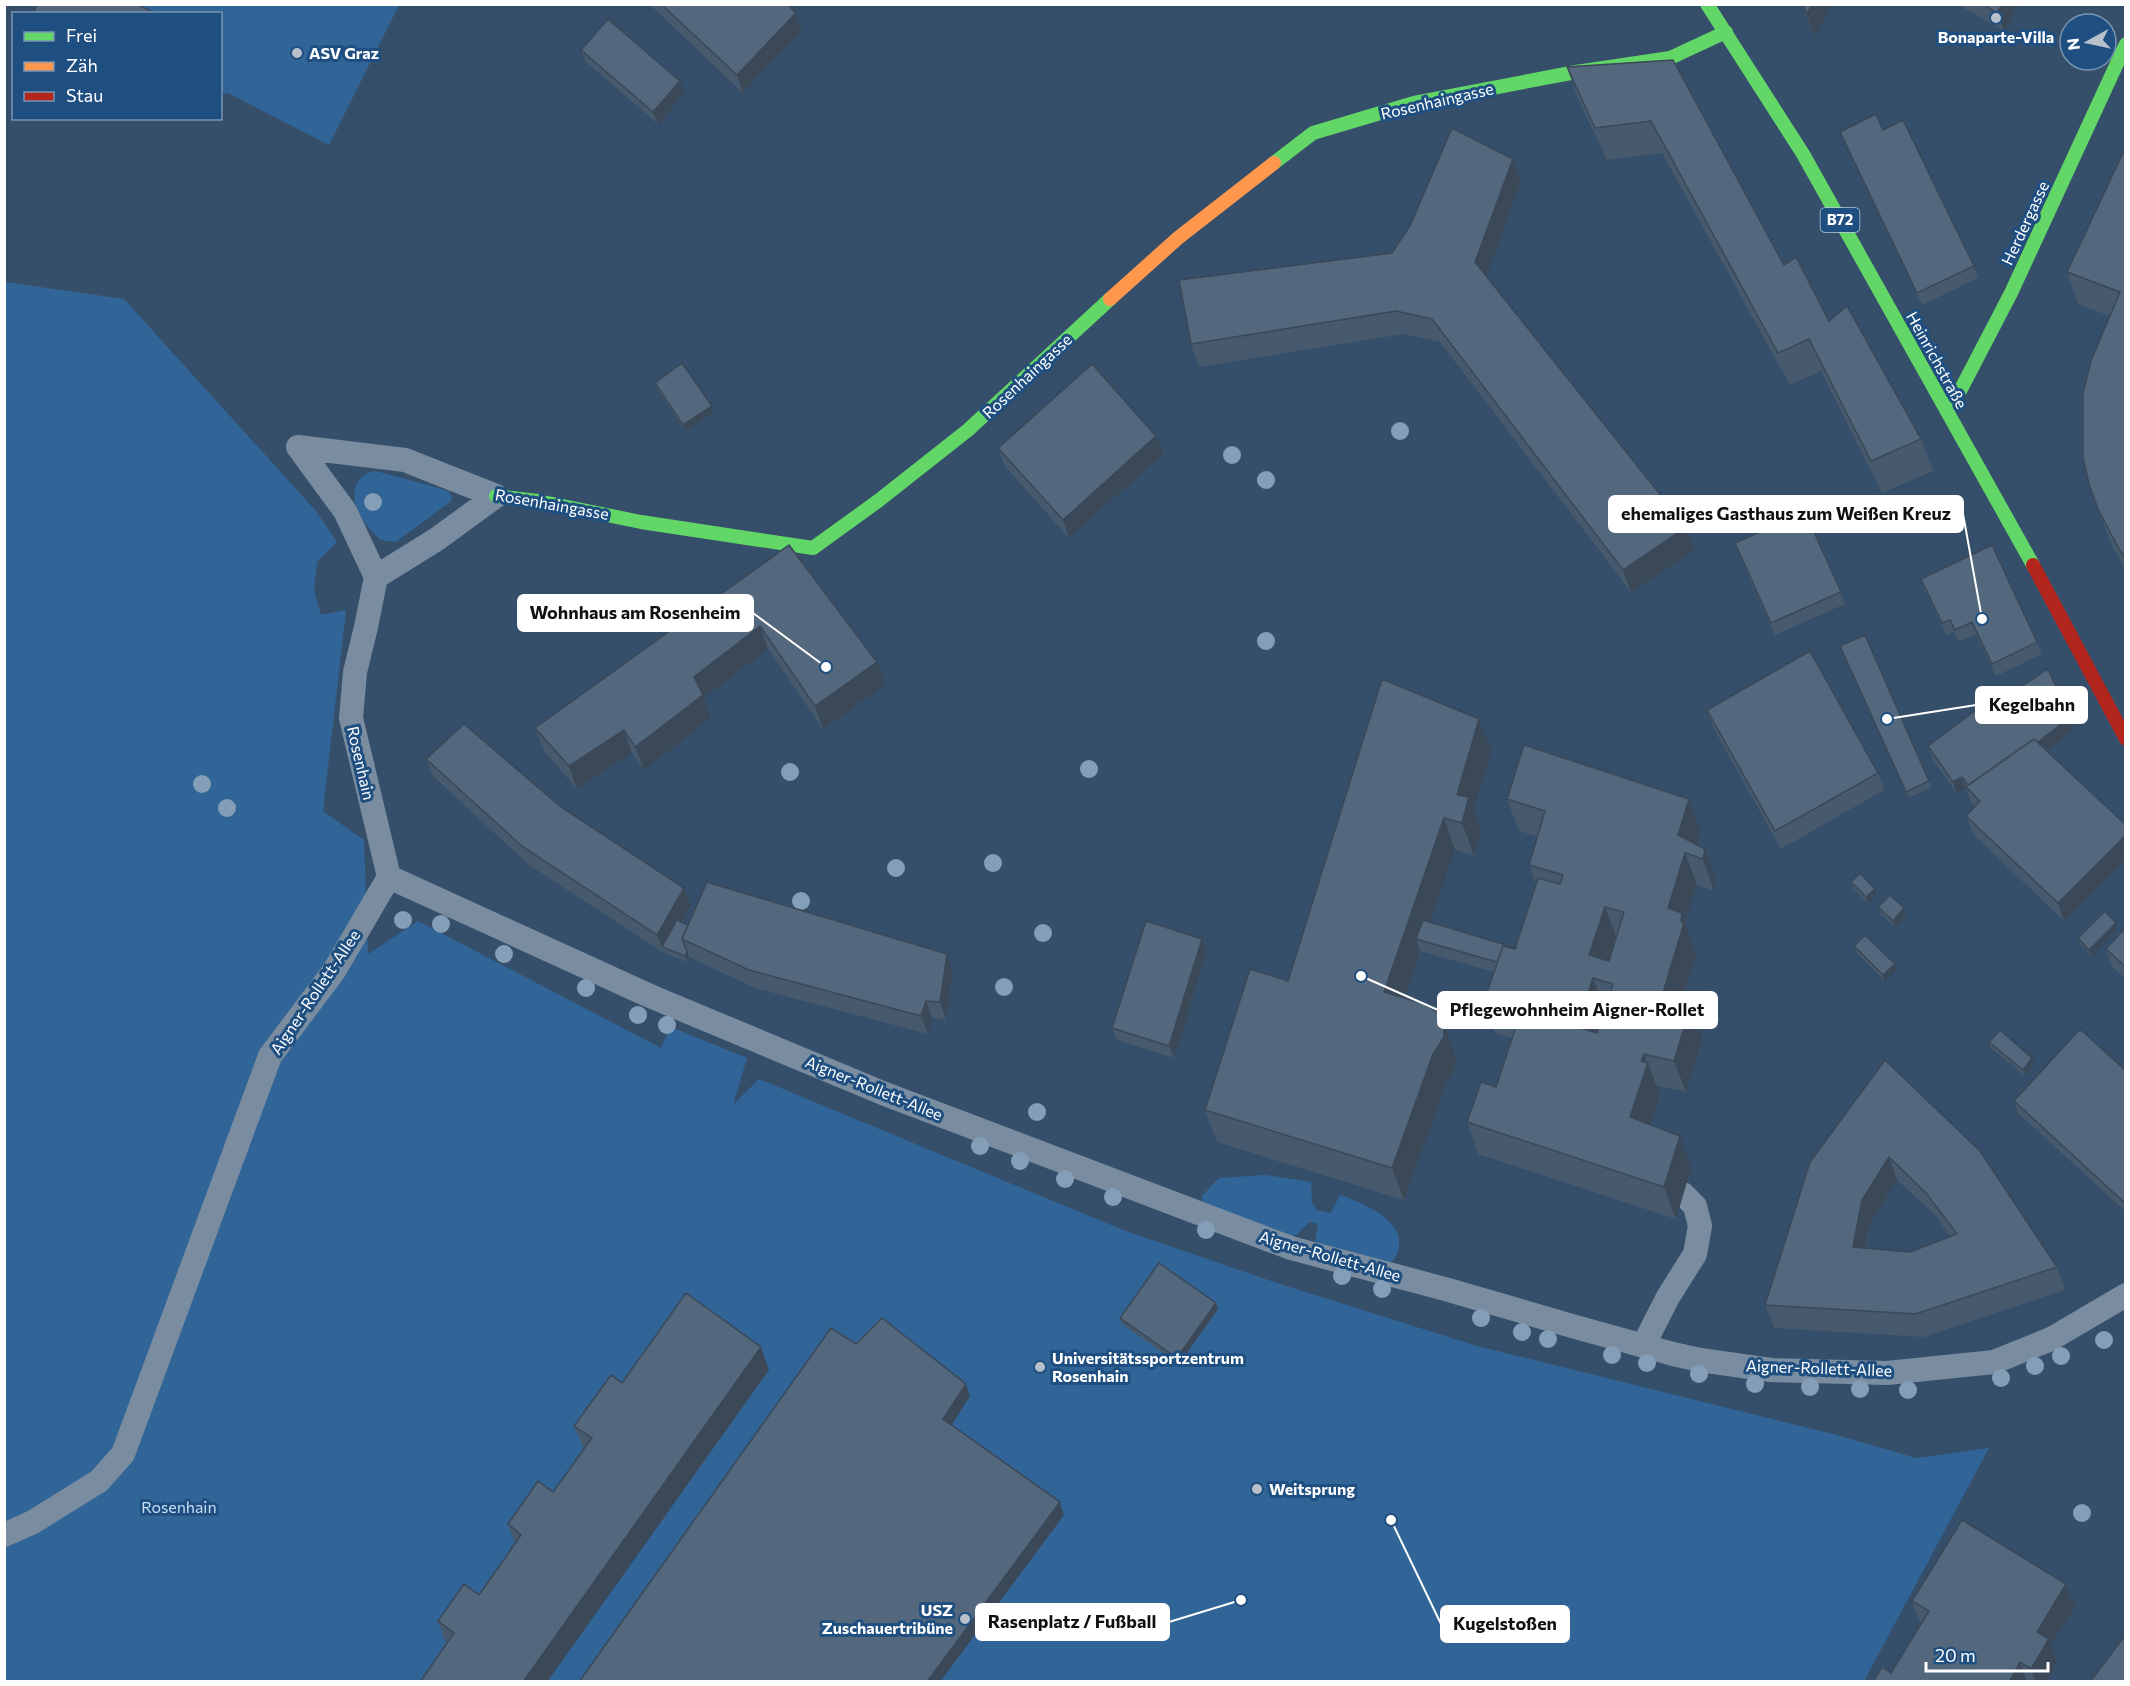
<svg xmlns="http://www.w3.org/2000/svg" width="2130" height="1686" viewBox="0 0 2130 1686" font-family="Commissioner,sans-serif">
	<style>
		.green { fill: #326597 }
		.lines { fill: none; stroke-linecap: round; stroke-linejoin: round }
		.lane { stroke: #7a8da0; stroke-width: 24 }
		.fast { stroke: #63d668; stroke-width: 14 }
		.slow { stroke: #ff974d; stroke-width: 14 }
		.jam { stroke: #b3261e; stroke-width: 14 }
		.tree { fill: #859eb7 }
		.wall { fill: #47596c; fill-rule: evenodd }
		.shaded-wall { fill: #3a4858 }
		.building { fill: #53677d; stroke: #3a4858; stroke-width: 1.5; fill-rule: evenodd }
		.poi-dot { fill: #b8c1cb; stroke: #1f4f80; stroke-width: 2 }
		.labels { text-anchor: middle; stroke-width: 6; stroke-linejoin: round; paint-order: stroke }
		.shield { fill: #1f4f80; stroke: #bccad9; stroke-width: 1.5 }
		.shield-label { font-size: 15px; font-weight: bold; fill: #fff }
		.poi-label { font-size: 16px; font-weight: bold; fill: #fff; stroke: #1f4f80; text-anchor: start }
		.street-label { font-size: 16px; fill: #fff; stroke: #1f4f80 }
		.park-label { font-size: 16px; fill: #c7dff6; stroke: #1f4f80 }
		.leader { fill: none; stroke: #fff; stroke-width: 2 }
		.callout-dot { fill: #fff; stroke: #1f4f80; stroke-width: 2 }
		.callout { fill: #fff; stroke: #fff; stroke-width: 2 }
		.callout-label { font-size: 18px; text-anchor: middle; font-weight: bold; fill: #111 }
	</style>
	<rect width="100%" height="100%" fill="#354f6a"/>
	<path class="green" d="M43 4 399 5 329 145 228 93 221 94 220 14H41Z
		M5 282 124 299 316 511 337 542 317 562 314 590 321 615 346 610 323 811 364 840 368 954 418 921 661 1048 671 1027 747 1058 733 1105 759 1079 1123 1230 1274 1282 1477 1346 1833 1434 1916 1458 1989 1448 1864 1681 5 1682Z
		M376 471 449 491 452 498 450 502 396 542 381 540C365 526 344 500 360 479 365 473 369 472 376 471Z
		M1265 1175 1311 1182 1312 1202 1317 1210 1331 1213 1340 1195C1367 1204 1417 1226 1393 1261L1385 1264 1332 1249 1315 1242 1318 1224 1309 1222 1297 1235 1290 1236 1279 1230 1261 1225 1202 1202V1196L1219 1178Z"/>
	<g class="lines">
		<path class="lane" d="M298 447 405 460 496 496
			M298 447 345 511 376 577
			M389 877 650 996 885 1094 1291 1248 1445 1289 1572 1326 1673 1354 1700 1360 1771 1370 1887 1373 1994 1362 2051 1339 2126 1295
			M389 877 351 718 355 672 366 627 376 577 437 539 496 496
			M1643 1346 1668 1297 1695 1254 1700 1226 1695 1206 1683 1194
			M4 1535 33 1522 99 1481 123 1454 270 1056 334 971 389 877"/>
		<path class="fast" d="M1707 4 1803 154 2033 565
			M1274 163 1313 133 1414 103 1576 72 1670 58 1726 32
			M1947 411 1961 389 2011 293 2126 44
			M496 496 538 501 641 522 813 548 878 501 968 430 1110 299"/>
		<path class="slow" d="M1110 299 1178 238 1274 163"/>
		<path class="jam" d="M2033 565 2126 739"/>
	</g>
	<g class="tree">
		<circle cx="1400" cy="431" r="9"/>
		<circle cx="1232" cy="455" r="9"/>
		<circle cx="1266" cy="480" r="9"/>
		<circle cx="373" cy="502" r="9"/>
		<circle cx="1266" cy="641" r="9"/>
		<circle cx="1089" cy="769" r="9"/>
		<circle cx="790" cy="772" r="9"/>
		<circle cx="202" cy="784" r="9"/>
		<circle cx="227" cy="808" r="9"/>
		<circle cx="993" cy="863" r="9"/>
		<circle cx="896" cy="868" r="9"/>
		<circle cx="801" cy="901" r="9"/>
		<circle cx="403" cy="920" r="9"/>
		<circle cx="441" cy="924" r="9"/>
		<circle cx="1043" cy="933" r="9"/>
		<circle cx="504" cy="954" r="9"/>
		<circle cx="1004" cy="987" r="9"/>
		<circle cx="586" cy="988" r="9"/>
		<circle cx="638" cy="1015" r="9"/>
		<circle cx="667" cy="1025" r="9"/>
		<circle cx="1037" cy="1112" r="9"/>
		<circle cx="980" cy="1146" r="9"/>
		<circle cx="1020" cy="1161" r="9"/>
		<circle cx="1065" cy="1179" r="9"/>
		<circle cx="1113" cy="1197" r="9"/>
		<circle cx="1206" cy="1230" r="9"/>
		<circle cx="1342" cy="1276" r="9"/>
		<circle cx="1382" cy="1289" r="9"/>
		<circle cx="1481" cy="1318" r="9"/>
		<circle cx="1522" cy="1332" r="9"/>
		<circle cx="1548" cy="1339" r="9"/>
		<circle cx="2104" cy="1340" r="9"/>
		<circle cx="1612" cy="1355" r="9"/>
		<circle cx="2061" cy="1356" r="9"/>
		<circle cx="1647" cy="1363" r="9"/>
		<circle cx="2035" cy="1366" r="9"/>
		<circle cx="1699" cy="1374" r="9"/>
		<circle cx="2001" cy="1378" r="9"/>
		<circle cx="1755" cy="1384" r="9"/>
		<circle cx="1810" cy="1387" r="9"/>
		<circle cx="1860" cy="1389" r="9"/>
		<circle cx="1908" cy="1390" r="9"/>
		<circle cx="2082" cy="1513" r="9"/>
	</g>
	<path class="wall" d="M649 4H787L802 30 743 93Z
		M1802 4H1832L1815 37Z
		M1957 4H2019L2004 31Z
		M581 50 685 93 658 124 586 62Z
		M1673 60 1784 265 1829 321 1921 439 1933 471 1882 493 1821 371 1790 385 1662 153 1607 160 1578 99 1567 67Z
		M1883 130 1974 266 1978 278 1922 305 1845 144 1840 132Z
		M2126 154V571L2110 541 2089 484 2110 316 2078 304 2067 272Z
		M1521 182 1486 276 1686 527 1694 550 1631 592 1440 342 1404 334 1199 367 1191 344 1392 253Z
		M655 383 712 406 714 412 685 431 657 389Z
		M1156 436 1163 454 1069 538 1004 465 998 448Z
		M1735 543 1841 592 1845 604 1775 635 1739 555Z
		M789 545 877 662 885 685 823 729 768 649 704 698 711 718 644 770 632 753 577 789 544 751 535 728Z
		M1921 579 2037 642 2042 654 1996 676 1976 634 1959 642 1954 632 1946 635 1925 591Z
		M1840 646 1929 781 1932 787 1909 798Z
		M1988 709 2075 729 2047 751 2126 825V859L2064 921 1973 834 1966 816 1975 807 1972 805 1967 790 1966 789 1957 794 1932 758 1928 746Z
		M1707 710 1878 773 1884 790 1781 849 1713 727Z
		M1479 719 1491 751 1474 809 1481 829 1474 855 1455 850 1430 922 1516 948 1536 884 1529 865 1537 836 1519 831 1507 799 1701 831 1697 845 1716 881 1714 891 1697 885 1685 922 1696 955 1681 1002 1703 1037 1686 1092 1656 1086 1660 1095 1650 1125 1680 1136 1691 1168 1676 1219 1478 1154 1467 1122 1496 1087 1512 1038 1495 1033 1484 1001 1494 972 1420 951 1404 998 1441 1014 1456 1057 1455 1069 1445 1086 1404 1200 1217 1142 1205 1110 1288 981Z
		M426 759 561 807 684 888 691 905 682 922 688 925 947 954 953 972 946 1020 932 1018 928 1034 755 988 689 957 688 962 664 953 529 865 433 776Z
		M1851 882 1877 895 1868 903 1853 888Z
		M1878 907 1904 908 1907 914 1895 927 1881 914Z
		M2116 923 2118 929 2092 956 2080 944 2078 938Z
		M2126 927V979L2112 967 2106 949Z
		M1854 946 1897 970 1885 981 1856 952Z
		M1207 951 1174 1058 1117 1040 1112 1028Z
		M1989 1042 2035 1064 2025 1076 1991 1048Z
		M1885 1060 2057 1267 2065 1290 1924 1337 1774 1328 1765 1305ZM1897 1180 1935 1215 1951 1237 1910 1252 1866 1248 1870 1223Z
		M2126 1071V1212L2018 1113 2014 1101Z
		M1218 1309 1179 1364 1122 1324 1120 1318Z
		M769 1370 447 1644H446L438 1621 479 1595 515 1544 508 1524 553 1492 584 1449 574 1426 622 1383Z
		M2066 1584 2075 1607 2051 1645 2057 1662 2046 1682H1873L1891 1673 1921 1624 1912 1601Z"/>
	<path class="shaded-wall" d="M1812 4H1832L1815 37 1807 14Z
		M2002 4H2019L2004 31 1997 13Z
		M796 13 802 30 743 93 737 75Z
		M680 81 685 93 658 124 653 112Z
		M1513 159 1521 182 1483 285 1475 262Z
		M712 406 714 412 685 431 683 425Z
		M1156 436 1163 454 1069 538 1063 520Z
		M1686 527 1694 550 1631 592 1623 570Z
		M760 626 768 649 704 698 711 718 644 770 635 747 694 677Z
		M877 662 885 685 823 729 815 706Z
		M2070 717 2075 729 2027 766 1973 794Z
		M1479 719 1491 751 1474 809 1481 829 1474 855 1462 823 1457 795Z
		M624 730 632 753 577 789 569 766Z
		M1962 777 1966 789 1957 794 1953 782Z
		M1689 799 1701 831 1693 856 1685 853 1697 885 1685 922 1696 955 1674 1028 1662 996 1668 908 1678 835Z
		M1444 818 1455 850 1424 941 1416 939 1420 951 1395 1024 1384 992Z
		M2126 835V859L2064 921 2058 903Z
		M1705 849 1716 881 1714 891 1703 859Z
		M684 888 691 905 666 949 662 947 657 935Z
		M1875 889 1877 895 1868 903 1866 897Z
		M1605 907 1617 939 1603 981 1589 955Z
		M1904 908 1907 914 1895 927 1893 921Z
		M2116 923 2118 929 2092 956 2089 950Z
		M1202 939 1207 951 1174 1058 1169 1046Z
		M687 952 689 957 688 962 685 956Z
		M947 954 953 972 946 1020 940 1002Z
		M1895 964 1897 970 1885 981 1883 975Z
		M1593 978 1605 1010 1589 1059 1577 1027Z
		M926 1001 932 1018 928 1034 921 1016Z
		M1691 1005 1703 1037 1686 1092 1674 1061Z
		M1441 1014 1456 1057 1455 1069 1445 1086 1404 1200 1392 1168Z
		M1644 1054 1648 1065V1063L1660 1095 1642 1149 1630 1117 1641 1061Z
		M2032 1058 2035 1064 2025 1076 2023 1070Z
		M1680 1136 1691 1168 1676 1219 1664 1187Z
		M1889 1157 1897 1180 1870 1223 1861 1270 1853 1247 1862 1200Z
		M1216 1303 1218 1309 1179 1364 1177 1358Z
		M761 1347 769 1370 547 1682H523Z
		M966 1384 970 1396 948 1431 943 1419Z
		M1060 1502 1064 1515 940 1682H927Z
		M2066 1584 2075 1607 2051 1645 2057 1662 2046 1682H2036L2031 1669 2037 1632Z
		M2020 1662 2027 1682H2009Z"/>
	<path class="building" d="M37 4H137L156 14H33Z
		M661 4H787L796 13 737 75Z
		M1803 4H1812L1807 14Z
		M1982 4H2002L1997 13Z
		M608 19 680 81 653 112 581 50Z
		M1673 60 1784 265 1796 257 1829 321 1847 306 1921 439 1871 461 1809 339 1778 353 1651 121 1595 128 1567 67Z
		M1876 114 1883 130 1903 120 1974 266 1917 293 1840 132Z
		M1452 128 1513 159 1475 262 1686 527 1623 570 1432 319 1396 311 1191 344 1179 280 1392 253 1410 226Z
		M2123 153 2126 154V559L2119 549 2098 509 2089 484 2083 458V393L2091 361 2120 292 2067 272Z
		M682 363 712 406 683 425 655 383Z
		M1092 364 1156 436 1063 520 998 448Z
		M1805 512 1841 592 1771 623 1735 543Z
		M789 545 877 662 815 706 760 626 694 677 703 695 635 747 624 730 569 766 535 728Z
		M1992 545 2037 642 1992 664 1972 622 1955 630 1950 620 1942 623 1921 579Z
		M1865 635 1929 781 1906 792 1840 646Z
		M1810 651 1878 773 1775 831 1707 710Z
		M2048 669 2070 717 2038 742 2034 739 1968 785 1962 777 1953 782 1928 746 1984 704 1988 709Z
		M1382 679 1479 719 1457 795 1469 797 1462 823 1444 818 1384 992 1424 1004 1441 1014 1444 1025V1037L1433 1054 1392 1168 1205 1110 1250 969 1288 981Z
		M464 724 561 807 684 888 657 935 523 847 426 759Z
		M2034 739 2126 825V835L2058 903 1966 816 1980 801 1966 787Z
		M1524 745 1689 799 1678 835 1705 849 1703 859 1685 853 1668 908 1682 913 1681 921 1684 923 1662 996 1691 1005 1674 1061 1644 1054 1641 1061 1648 1063 1630 1117 1680 1136 1664 1187 1467 1122 1481 1082 1496 1087 1517 1023 1531 1026V1016L1484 1001 1503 946 1515 949 1538 878 1560 884 1563 875 1529 865 1545 811 1507 799ZM1605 907 1624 912 1609 961 1589 955ZM1593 978 1613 984 1597 1033 1577 1027Z
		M1860 873 1875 889 1866 897 1851 882Z
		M707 882 947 954 940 1002 926 1001 921 1016 749 970 682 939Z
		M1890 895 1904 908 1893 921 1878 907Z
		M2105 911 2116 923 2089 950 2078 938Z
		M677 920 688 925 682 939 687 952 685 956 662 947Z
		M1423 920 1516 948 1515 949 1503 946 1497 962 1416 939Z
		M1146 921 1202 939 1169 1046 1112 1028Z
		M2126 927V967L2106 949Z
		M1865 935 1895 964 1883 975 1854 946Z
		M2080 1029 2126 1071V1204L2014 1101Z
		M2000 1030 2032 1058 2023 1070 1989 1042Z
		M1885 1060 1980 1151 2057 1267 1916 1314 1765 1305 1810 1162ZM1889 1157 1926 1193 1957 1234 1910 1252 1853 1247 1862 1200Z
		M1159 1263 1216 1303 1177 1358 1120 1318Z
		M686 1293 761 1347 523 1682H420L454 1633 438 1621 464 1584 479 1595 521 1535 508 1524 538 1481 553 1492 592 1438 574 1426 611 1375 622 1383Z
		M882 1318 966 1384 943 1419 1060 1502 927 1682H579L831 1328 856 1344Z
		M1962 1520 2066 1584 2037 1632 2049 1639 2031 1669 2020 1662 2009 1682H1873L1882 1667 1891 1673 1929 1611 1912 1601Z
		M2126 1634V1682H2090Z"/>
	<g class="poi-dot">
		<circle cx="1996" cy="18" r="6"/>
		<circle cx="297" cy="53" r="6"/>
		<circle cx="1040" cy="1367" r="6"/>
		<circle cx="1257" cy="1489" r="6"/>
		<circle cx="965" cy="1619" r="6"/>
	</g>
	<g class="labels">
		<rect class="shield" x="1820.5" y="208" width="39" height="24" rx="4.5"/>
		<g class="shield-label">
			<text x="1840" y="225">B72</text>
		</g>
		<g class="poi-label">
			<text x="1996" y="43" text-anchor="middle">Bonaparte-Villa</text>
			<text x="309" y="59">ASV Graz</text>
			<text x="1052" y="1364">Universitätssportzentrum<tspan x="1052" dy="18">Rosenhain</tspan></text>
			<text x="1269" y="1495">Weitsprung</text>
			<text x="953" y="1616" text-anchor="end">USZ<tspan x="953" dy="18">Zuschauertribüne</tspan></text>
		</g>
		<g class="street-label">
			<text transform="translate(1437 101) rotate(-13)" y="6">Rosenhaingasse</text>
			<text transform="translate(2025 223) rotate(-65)" y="6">Herdergasse</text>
			<text transform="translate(1937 360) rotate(61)" y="6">Heinrichstraße</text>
			<text transform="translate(1027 376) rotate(-43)" y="6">Rosenhaingasse</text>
			<text transform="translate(552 504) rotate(10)" y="6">Rosenhaingasse</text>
			<text transform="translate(361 763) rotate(77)" y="6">Rosenhain</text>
			<text transform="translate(315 992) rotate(-56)" y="6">Aigner-Rollett-Allee</text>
			<text transform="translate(874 1088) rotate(22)" y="6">Aigner-Rollett-Allee</text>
			<text transform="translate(1330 1256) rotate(16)" y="6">Aigner-Rollett-Allee</text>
			<text transform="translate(1819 1368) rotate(2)" y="6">Aigner-Rollett-Allee</text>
		</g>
		<g class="park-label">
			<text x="179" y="1513">Rosenhain</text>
		</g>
	</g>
	<path class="leader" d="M1982 619L1963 514M826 667L753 613M1887 719L1976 705M1361 976L1438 1010M1241 1600L1169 1622M1391 1520L1441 1624"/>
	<g class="callout-dot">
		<circle cx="1982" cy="619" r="6"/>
		<circle cx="826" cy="667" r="6"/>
		<circle cx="1887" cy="719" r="6"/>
		<circle cx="1361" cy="976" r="6"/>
		<circle cx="1241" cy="1600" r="6"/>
		<circle cx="1391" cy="1520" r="6"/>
	</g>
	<g class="callout">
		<rect x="1609" y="496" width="354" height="36" rx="6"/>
		<rect x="518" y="595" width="235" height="36" rx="6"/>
		<rect x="1976" y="687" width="111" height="36" rx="6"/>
		<rect x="1438" y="992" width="279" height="36" rx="6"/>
		<rect x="976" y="1604" width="193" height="36" rx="6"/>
		<rect x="1441" y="1606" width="128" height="36" rx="6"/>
	</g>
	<g class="callout-label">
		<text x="1786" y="520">ehemaliges Gasthaus zum Weißen Kreuz</text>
		<text x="635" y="619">Wohnhaus am Rosenheim</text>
		<text x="2032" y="711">Kegelbahn</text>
		<text x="1577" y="1016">Pflegewohnheim Aigner-Rollet</text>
		<text x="1072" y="1628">Rasenplatz / Fußball</text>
		<text x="1505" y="1630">Kugelstoßen</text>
	</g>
	<rect width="2130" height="1686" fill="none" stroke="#ffffff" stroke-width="12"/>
	<rect x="12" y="12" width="210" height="108" fill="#1f4f80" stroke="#7995b3" stroke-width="1.5"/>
	<rect x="24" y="32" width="30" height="9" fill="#63d668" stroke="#7995b3" stroke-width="1.5"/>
	<text x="66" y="42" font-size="18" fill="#ffffff">Frei</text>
	<rect x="24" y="62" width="30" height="9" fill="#ff974d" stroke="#7995b3" stroke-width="1.5"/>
	<text x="66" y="72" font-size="18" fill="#ffffff">Zäh</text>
	<rect x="24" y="92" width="30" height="9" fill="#b3261e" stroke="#7995b3" stroke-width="1.5"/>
	<text x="66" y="102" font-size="18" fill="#ffffff">Stau</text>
	<g transform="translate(2088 42) rotate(262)"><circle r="28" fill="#1f4f80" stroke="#7995b3" stroke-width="1.5"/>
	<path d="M0-4.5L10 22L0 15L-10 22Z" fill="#b8c1cb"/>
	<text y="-9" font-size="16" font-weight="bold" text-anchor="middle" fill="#ffffff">N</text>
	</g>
	<path d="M1926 1662v9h122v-9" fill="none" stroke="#ffffff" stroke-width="3"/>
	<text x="1935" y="1662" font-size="18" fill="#ffffff" stroke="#1f4f80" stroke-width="4.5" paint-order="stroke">20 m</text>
</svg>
